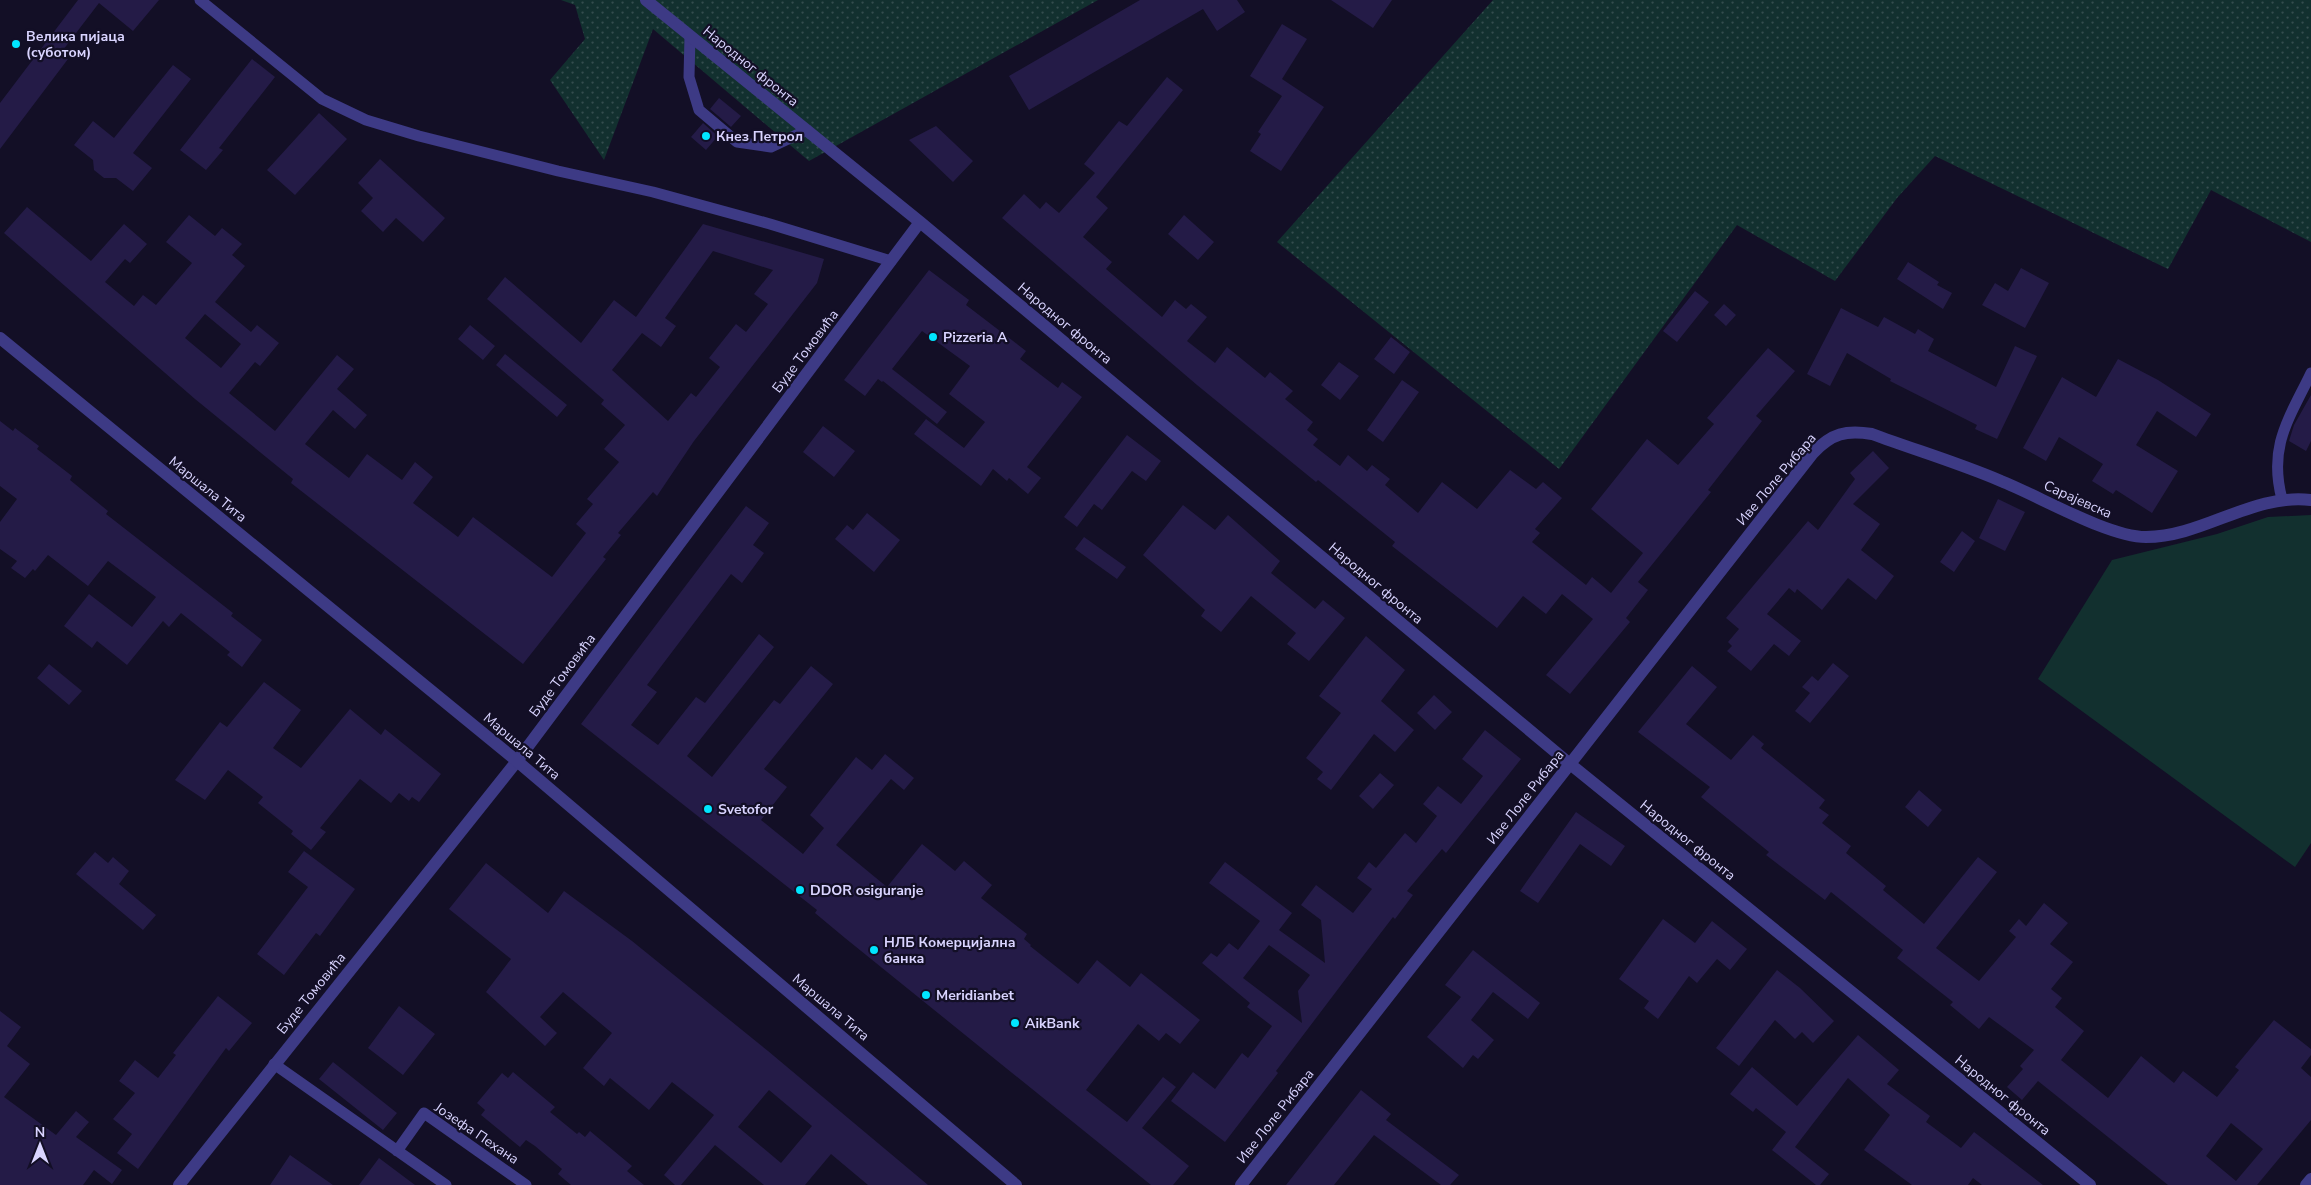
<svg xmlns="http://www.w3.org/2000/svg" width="2311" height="1185" viewBox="0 0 2311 1185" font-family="'Nunito Sans',sans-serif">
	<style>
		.green { fill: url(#green-dots) }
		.pitch { fill: #12302f }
		.building { fill: #241b47; fill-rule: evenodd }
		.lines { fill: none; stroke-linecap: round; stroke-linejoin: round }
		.service { stroke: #3d3a85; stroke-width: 11 }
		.minor { stroke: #3d3a85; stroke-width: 12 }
		.tertiary { stroke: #3d3a85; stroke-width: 12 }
		.poi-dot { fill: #00e5ff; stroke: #130f26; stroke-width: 2 }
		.labels { text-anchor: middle; stroke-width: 4.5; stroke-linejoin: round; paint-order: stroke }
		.poi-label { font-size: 14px; font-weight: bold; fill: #d9d4ff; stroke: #130f26; text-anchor: start }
		.street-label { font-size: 14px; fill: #d9d4ff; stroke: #130f26 }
	</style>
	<defs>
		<pattern id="green-dots" width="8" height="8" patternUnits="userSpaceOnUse" patternTransform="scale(1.25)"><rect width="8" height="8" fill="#12302f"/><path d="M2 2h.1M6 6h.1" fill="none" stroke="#344d4e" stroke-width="1.8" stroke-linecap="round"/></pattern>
	</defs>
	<rect width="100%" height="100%" fill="#130f26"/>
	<path class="green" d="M561 0H1098L809 161 653 29 604 160 550 80 585 39 575 5Z
		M1493 0H2311V242L2211 190 2168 269 1935 156 1897 198 1835 281 1737 225 1559 469 1277 242Z"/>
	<path class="pitch" d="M2311 515V843L2295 867 2038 679 2112 560 2217 534 2268 517Z"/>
	<path class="building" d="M78 0H159L133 31 99 3 60 54 68 59 0 149V103Z
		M1140 0H1237L1245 12 1217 31 1203 9 1029 110 1009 76Z
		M1331 0H1392L1373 28Z
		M1282 24 1307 39 1282 79 1324 107 1281 171 1250 151 1261 134 1258 132 1282 96 1250 76Z
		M252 59 275 77 219 148 223 150 206 170 180 150Z
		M173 65 191 79 133 153 152 168 133 191 116 178H104L94 170 93 160 74 145 93 121 114 138Z
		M1167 77 1183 90 1096 197 1108 208 1083 237 1112 262 1106 269 1162 317 1175 300 1186 309 1191 304 1207 317 1187 341 1215 363 1227 347 1265 378 1270 372 1293 391 1285 399 1313 422 1307 430 1318 439 1313 445 1340 466 1348 455 1367 471 1372 465 1390 479 1385 485 1418 513 1442 482 1477 509 1510 470 1536 489 1543 482 1562 498 1535 529 1540 533 1532 542 1586 585 1592 577 1611 593 1643 553 1591 509 1647 439 1678 465 1714 424 1707 418 1768 348 1795 371 1756 416 1762 421 1708 490 1711 492 1638 582 1648 590 1626 618 1630 622 1570 694 1546 675 1593 619 1562 594 1546 614 1523 596 1497 628 1392 546 1395 542 1318 480 1316 482 1197 385 1002 218 1024 194 1040 209 1046 202 1059 213 1095 173 1084 164 1119 121 1127 126Z
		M719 98 741 116 731 127 710 109Z
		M319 113 347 139 295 195 267 170Z
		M703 123 721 139 718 136 706 150 691 137Z
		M936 126 973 161 953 182 909 140Z
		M380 159 445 218 423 242 396 218 383 232 361 211 373 198 358 183Z
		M27 207 91 261 124 224 147 244 130 263 125 259 105 282 134 306 143 295 156 305 192 263 166 242 189 215 215 236 222 228 242 244 232 255 245 266 215 302 251 332 257 325 279 343 260 366 255 362 229 393 275 431 337 355 354 369 337 389 367 415 355 429 333 410 305 444 349 478 367 454 402 480 415 462 433 477 413 503 458 537 473 517 552 577 586 533 576 524 593 504 587 499 619 462 604 449 625 425 601 404 604 400 487 299 505 277 581 343 614 300 636 317 703 224 824 259 817 283 694 441 657 496 653 492 618 533 621 535 603 557 606 559 523 664 291 483 293 479 195 399 4 233ZM713 251 773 270 754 294 768 304 746 332 736 324 709 358 720 367 696 397 691 393 668 421 612 370 642 333 661 347 676 326 665 318ZM205 314 241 344 221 368 185 338Z
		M1184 215 1214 242 1198 260 1168 234Z
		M1908 262 1939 282 1937 285 1952 293 1943 309 1897 279Z
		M2021 268 2049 283 2025 328 1982 305 1995 283 2008 291Z
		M929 270 969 300 966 305 1026 351 1020 359 1058 388 1062 382 1082 397 1027 467 1041 478 1028 494 1009 478 1007 481 993 469 981 486 914 434 926 419 964 448 985 422 949 394 970 366 922 331 892 369 947 412 937 424 883 381 882 382 878 379 865 396 844 380Z
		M1695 291 1709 302 1677 342 1663 331Z
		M1724 304 1736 315 1726 326 1714 315Z
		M1841 308 1878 327 1884 317 1915 334 1918 329 1934 339 1928 351 1996 387 2015 346 2037 356 1997 439 1975 429 1977 425 1890 381 1891 379 1847 353 1830 386 1807 374Z
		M470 325 495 346 483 360 458 339Z
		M1391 337 1410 352 1394 374 1374 359Z
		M505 354 567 405 557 417 496 365Z
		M2118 359 2158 380 2211 414 2196 437 2157 411 2136 445 2178 471 2152 513 2116 490 2113 494 2092 481 2103 464 2059 437 2046 461 2023 448 2062 377 2096 397Z
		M1339 362 1359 376 1340 400 1321 385Z
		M1402 380 1419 392 1383 442 1367 430Z
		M2311 395V441L2306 451 2289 441 2294 425Z
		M0 421 13 431 15 428 39 446 37 449 72 476 70 480 108 511 106 514 233 613 231 616 262 640 242 667 227 655 230 652 181 613 169 627 163 621 127 665 97 641 92 648 64 626 89 594 132 627 156 597 108 561 88 586 48 555 35 571 33 569 25 578 11 568 17 561 0 549V522L17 499 0 486Z
		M823 426 855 451 834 477 803 452Z
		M1127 435 1161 461 1146 481 1132 471 1102 510 1094 504 1077 527 1064 517Z
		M1873 451 1889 468 1853 504 1880 524 1861 550 1894 576 1876 600 1848 578 1822 610 1797 589 1795 593 1789 588 1767 614 1801 641 1789 656 1774 644 1751 671 1727 651 1732 646 1728 642 1739 629 1726 618 1808 521 1818 530 1855 479 1850 473Z
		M1998 499 2025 512 2005 551 1979 538Z
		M1183 505 1215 530 1228 515 1280 561 1271 573 1315 609 1323 600 1345 618 1309 661 1287 644 1296 633 1251 596 1221 632 1201 616 1205 610 1143 555Z
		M746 506 769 523 753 545 764 553 742 583 731 574 647 685 657 692 631 725 658 745 696 697 705 703 759 634 774 647 687 756 712 777 774 700 780 704 811 666 833 684 764 769 787 787 761 820 803 854 824 828 810 815 856 757 872 770 885 754 914 778 904 790 891 779 836 845 887 887 922 844 955 871 964 861 992 885 981 898 1027 934 1024 939 1031 945 1030 946 1078 984 1097 960 1130 987 1141 973 1200 1020 1180 1044 1166 1033 1159 1041 1138 1024 1086 1090 1127 1122 1163 1077 1176 1087 1142 1128 1189 1166 1173 1185H1151L845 938 815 913 817 910 581 724Z
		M867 513 900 540 874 572 835 539 847 525 853 530Z
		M1962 531 1975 541 1954 572 1940 562Z
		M1084 537 1126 567 1117 579 1075 549Z
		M1366 636 1405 670 1381 701 1414 730 1395 752 1374 734 1331 790 1317 779 1323 772 1306 758 1341 713 1319 696Z
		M1833 663 1849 676 1810 723 1795 711 1810 693 1802 687 1812 676 1818 681Z
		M49 664 82 691 69 705 37 678Z
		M1692 666 1717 687 1686 724 1731 760 1753 735 1764 744 1761 748 1825 800 1819 808 1829 815 1822 823 1851 846 1846 853 1886 886 1883 890 1924 924 1978 857 1997 872 1936 948 1979 981 2016 937 2009 931 2019 919 2026 926 2044 903 2068 923 2050 944 2073 962 2051 989 2062 998 2055 1007 2084 1031 2061 1060 2108 1098 2141 1056 2174 1083 2183 1071 2217 1097 2239 1070 2235 1067 2274 1020 2311 1049V1055L2301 1068 2311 1077V1120L2257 1185H2168L2038 1081 2022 1100 2007 1087 2023 1069 2020 1066 2034 1050 1989 1017 1979 1029 1950 1005 1953 1002 1897 958 1903 950 1831 892 1825 900 1766 855 1769 852 1701 797 1710 787 1638 732ZM2231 1123 2263 1149 2236 1181 2206 1156Z
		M264 682 301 710 273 748 301 768 350 709 381 735 385 729 441 774 419 802 412 797 409 801 399 793 391 803 360 779 320 828 326 832 311 850 291 834 293 831 258 803 263 797 228 770 205 800 175 780 220 722 227 727Z
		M1434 695 1452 712 1435 730 1417 713Z
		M1485 730 1521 759 1446 853 1442 849 1407 891 1413 895 1395 919 1393 917 1357 964 1276 1071 1278 1073 1225 1142 1171 1101 1193 1072 1215 1089 1242 1053 1248 1058 1272 1026 1247 1007 1250 1003 1202 963 1211 953 1217 957 1229 943 1238 950 1260 921 1209 883 1225 862 1292 913 1279 930 1325 963 1321 920 1301 905 1316 885 1353 913 1372 889 1357 878 1369 862 1376 868 1405 833 1416 843 1437 816 1423 804 1438 786 1461 804 1483 776 1462 759ZM1269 945 1310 975 1298 991 1302 1023 1243 978Z
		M1380 773 1394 785 1373 809 1359 796Z
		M1919 790 1942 810 1928 827 1905 807Z
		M1576 812 1625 846 1611 866 1580 844 1538 903 1520 891Z
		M304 851 355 889 320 936 316 933 284 975 257 954 308 887 288 872Z
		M95 852 108 863 113 857 129 871 119 884 156 915 143 930 76 874Z
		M486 863 548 913 564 891 632 941 768 1051 928 1185H868L831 1154 805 1185H764L715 1145 681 1185H675L664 1175 714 1115 672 1082 649 1110 610 1078 604 1086 583 1068 612 1033 563 992 540 1017 557 1033 545 1046 486 992 511 959 449 909ZM769 1090 812 1126 781 1163 738 1127Z
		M1663 919 1695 943 1712 921 1747 949 1730 970 1717 959 1697 983 1689 976 1658 1019 1644 1008 1649 1001 1619 979Z
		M1473 950 1540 1003 1528 1019 1493 992 1471 1020 1494 1040 1478 1059 1473 1055 1463 1068 1427 1037 1461 997 1445 985Z
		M1777 970 1800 988 1834 1021 1813 1043 1802 1032 1795 1039 1775 1020 1739 1066 1716 1048Z
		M218 996 252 1023 229 1051 226 1048 138 1169 117 1153 132 1134 113 1119 135 1093 119 1081 135 1060 158 1078 176 1055 173 1053Z
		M399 1006 435 1034 403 1075 368 1048Z
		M0 1011 21 1027 7 1046 30 1064 4 1097 56 1135 76 1111 89 1122 76 1137 122 1170 112 1184 94 1170 83 1185H0Z
		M1858 1035 1899 1070 1887 1084 1930 1116 1926 1122 1961 1148 1974 1132 2043 1185H1982L1973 1178 1968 1185H1912L1864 1150 1890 1115 1848 1078 1795 1147 1829 1174 1820 1185H1816L1772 1150 1786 1132 1756 1108 1753 1112 1730 1094 1752 1067 1797 1106Z
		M333 1062 397 1113 383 1130 319 1079Z
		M513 1072 555 1107 550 1112 577 1134 579 1132 585 1137 590 1131 632 1166 627 1171 644 1185H571L558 1174 562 1169 535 1146 526 1140 520 1147 481 1115 485 1110 477 1103 502 1073 508 1078Z
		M1361 1090 1391 1114 1386 1120 1459 1175 1450 1185H1441L1374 1135 1334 1185H1286Z
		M290 1155 333 1185H270Z
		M379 1158 415 1185H359Z"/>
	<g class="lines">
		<path class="service" d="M200 0 322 99 366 120 419 136 558 171 653 192 770 224 891 261
			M690 36 689 77 699 110 737 142 771 147 807 130
			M2282 499C2268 446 2289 419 2311 373
			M274 1064 446 1185
			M397 1151 424 1113 526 1185"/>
		<path class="minor" d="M646 0 920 222 1570 764 2090 1185
			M179 1185 517 761 920 222
			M1241 1185 1813 453C1832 433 1846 430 1872 434 1915 450 1959 463 2001 481 2039 496 2108 537 2146 537 2203 537 2252 493 2311 500
			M2306 1185 2311 1179"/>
		<path class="tertiary" d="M0 338 517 761 1016 1185"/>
	</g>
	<g class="poi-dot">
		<circle cx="16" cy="44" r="5"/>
		<circle cx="706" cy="136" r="5"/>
		<circle cx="933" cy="337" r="5"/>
		<circle cx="708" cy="809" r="5"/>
		<circle cx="800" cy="890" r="5"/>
		<circle cx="874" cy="950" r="5"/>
		<circle cx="926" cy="995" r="5"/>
		<circle cx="1015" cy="1023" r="5"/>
	</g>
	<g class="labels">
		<g class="poi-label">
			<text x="26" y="41">Велика пијаца<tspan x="26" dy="16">(суботом)</tspan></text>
			<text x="716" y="141">Кнез Петрол</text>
			<text x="943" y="342">Pizzeria A</text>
			<text x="718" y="814">Svetofor</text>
			<text x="810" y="895">DDOR osiguranje</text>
			<text x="884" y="947">НЛБ Комерцијална<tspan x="884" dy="16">банка</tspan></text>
			<text x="936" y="1000">Meridianbet</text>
			<text x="1025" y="1028">AikBank</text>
		</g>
		<g class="street-label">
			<text transform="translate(751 66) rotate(39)" y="5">Народног фронта</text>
			<text transform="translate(1065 323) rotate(40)" y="5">Народног фронта</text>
			<text transform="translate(805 351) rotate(-53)" y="5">Буде Томовића</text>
			<text transform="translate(1776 479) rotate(-50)" y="5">Иве Лоле Рибара</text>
			<text transform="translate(208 489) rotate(39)" y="5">Маршала Тита</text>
			<text transform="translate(2078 499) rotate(24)" y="5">Сарајевска</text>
			<text transform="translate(1376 583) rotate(40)" y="5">Народног фронта</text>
			<text transform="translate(562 675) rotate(-53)" y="5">Буде Томовића</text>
			<text transform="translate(522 746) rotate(40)" y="5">Маршала Тита</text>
			<text transform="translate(1525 797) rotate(-52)" y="5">Иве Лоле Рибара</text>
			<text transform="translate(1688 840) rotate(39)" y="5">Народног фронта</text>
			<text transform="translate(311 993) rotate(-51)" y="5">Буде Томовића</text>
			<text transform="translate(831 1007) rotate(40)" y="5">Маршала Тита</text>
			<text transform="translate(2003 1095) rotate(39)" y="5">Народног фронта</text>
			<text transform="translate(1275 1116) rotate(-52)" y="5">Иве Лоле Рибара</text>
			<text transform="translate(477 1133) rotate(34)" y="5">Јозефа Пехана</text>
		</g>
	</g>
	<g transform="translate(40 1145)" stroke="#130f26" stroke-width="4" paint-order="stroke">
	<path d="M0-4L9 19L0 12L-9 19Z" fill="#d9d4ff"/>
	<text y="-8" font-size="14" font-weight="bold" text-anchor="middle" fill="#d9d4ff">N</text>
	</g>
</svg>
